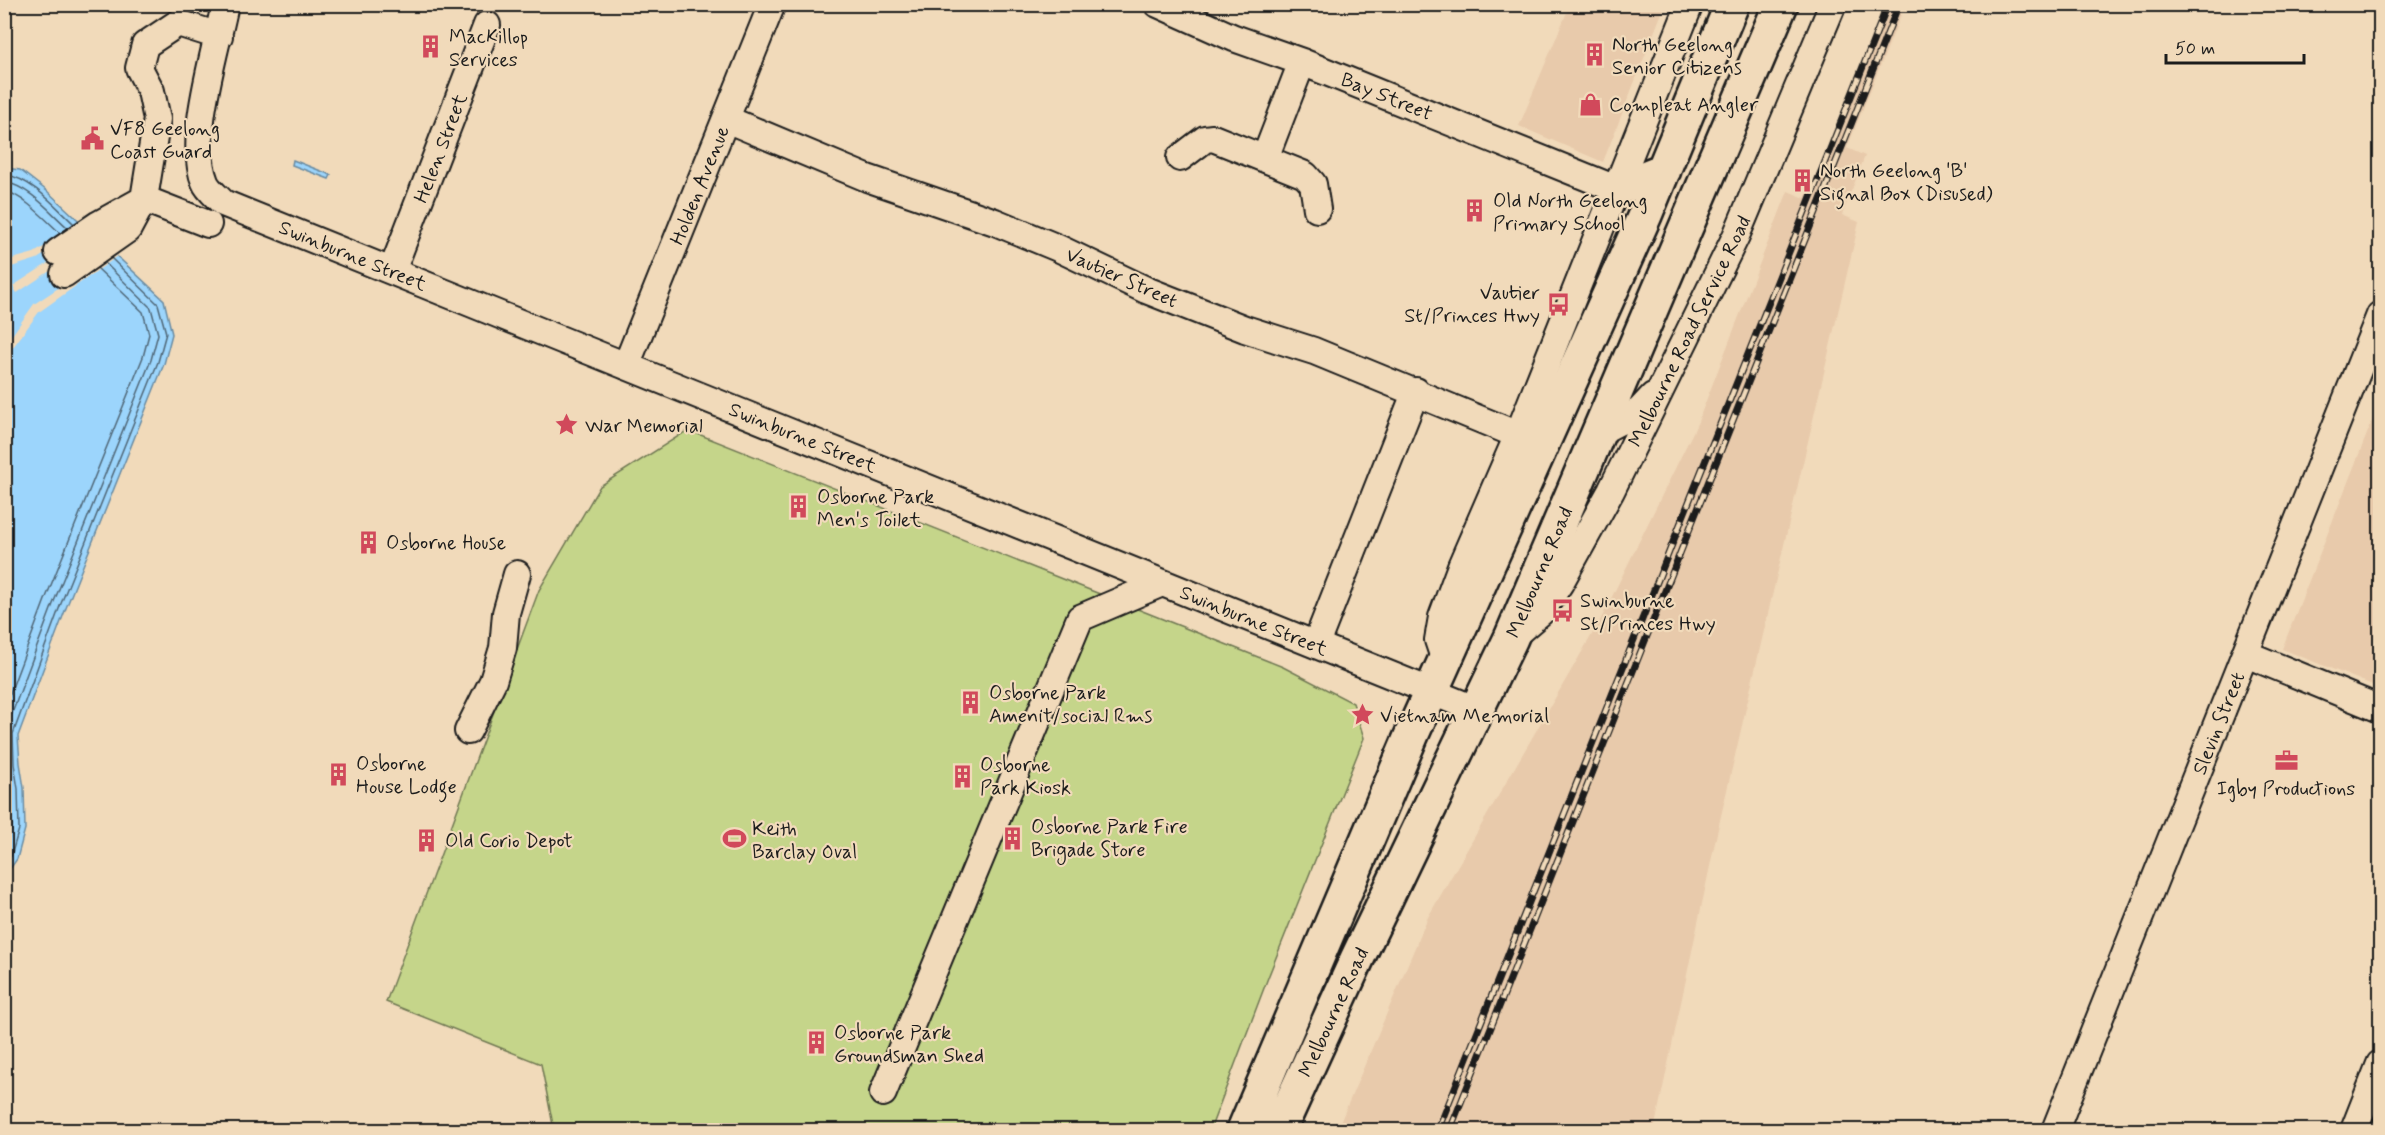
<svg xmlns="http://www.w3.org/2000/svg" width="2385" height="1135" viewBox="0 0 2385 1135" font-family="Mynerve,sans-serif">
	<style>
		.built { fill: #e8caab }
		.green { fill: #c5d58a; stroke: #707853; stroke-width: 1.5 }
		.water { fill: #9cd5fc; stroke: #698ba2; stroke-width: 1.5 }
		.pier { fill: #f1daba }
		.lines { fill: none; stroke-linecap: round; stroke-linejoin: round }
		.shore { stroke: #4f6676; stroke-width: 1.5 }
		.minor-casing { stroke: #1c1c1c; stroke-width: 30 }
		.highway-casing { stroke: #1c1c1c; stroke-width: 38 }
		.minor { stroke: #f1daba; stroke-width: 26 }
		.highway { stroke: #f1daba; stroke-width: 33 }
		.rail-casing { stroke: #1c1c1c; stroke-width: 7 }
		.rail { stroke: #f1daba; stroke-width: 4.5; stroke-dasharray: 14; stroke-linecap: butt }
		.labels { text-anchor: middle; stroke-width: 4.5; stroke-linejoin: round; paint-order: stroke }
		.poi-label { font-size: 20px; fill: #1c1c1c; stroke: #f1daba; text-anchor: start }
		.street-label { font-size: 20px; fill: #1c1c1c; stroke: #f1daba }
	</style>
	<rect width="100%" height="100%" fill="#f1daba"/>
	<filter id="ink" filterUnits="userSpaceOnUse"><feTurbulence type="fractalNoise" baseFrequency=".0167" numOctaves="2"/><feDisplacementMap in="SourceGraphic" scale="12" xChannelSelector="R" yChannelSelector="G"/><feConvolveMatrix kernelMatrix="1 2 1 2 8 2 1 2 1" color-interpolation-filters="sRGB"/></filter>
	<g filter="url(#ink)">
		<path class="built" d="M1570 5H1665L1603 162 1519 126Z
			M1885 5H1905L1847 148 1865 156 1842 215 1859 222 1717 833 1654 1130H1337L1428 917 1601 619 1697 424 1788 191 1805 198 1832 140Z
			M2380 401V688L2282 649Z"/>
		<path class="green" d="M688 430 1283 667 1353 703 1364 738 1269 975 1210 1130H554L541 1064 386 1002 539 590 600 486Z"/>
		<path class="water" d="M293 160 331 175 329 179 292 165Z
			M5 168 20 170 47 191 164 300 172 334 164 364 66 608 18 736 20 763 24 788 25 829 17 859 5 876Z"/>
		<path class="pier" d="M82 223 87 227 37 259 5 269V261L34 253Z
			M93 234 98 239 17 293 13 286Z
			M113 252 118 256 39 312 5 358V345L34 304Z"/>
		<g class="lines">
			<path class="shore" d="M4 174C32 179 54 205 74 224
				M4 182C29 186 50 212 68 228
				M4 191C22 194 47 221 60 233
				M4 709 45 600 143 357 149 334 143 312 97 268
				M4 852 12 827 5 732 53 604 151 360 158 334 151 308 105 263
				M4 866 11 856 19 829 18 789 14 764 13 734 60 606 158 362 166 333 158 304 111 258"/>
			<defs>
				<path id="minor" d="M225 4C216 51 187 139 205 182 208 190 218 197 223 203L1477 710
					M1158 4 1234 38 1302 62 1616 189
					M726 119 867 178 995 222 1058 248 1146 290 1245 329 1314 351 1518 435
					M1180 158 1205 139 1213 138 1305 175 1313 184 1317 209
					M1265 158 1302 62
					M58 252 99 224 144 199 208 224
					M392 271 487 25
					M64 274 128 229 144 199 157 119 151 91 139 68 145 45 178 23 219 36
					M626 366 772 4
					M1599 432 1639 411 1653 396
					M1514 635 1541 612 1560 583 1611 491 1736 236 1833 4
					M1316 644 1416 391
					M2246 654 2380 709
					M1445 661 1438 640 1442 617 1461 566 1518 435 1690 4
					M468 731 493 681 503 648 506 613 517 574
					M883 1093 1080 618 1162 583
					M2055 1130 2380 315
					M2354 1130 2380 1064"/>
				<path id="highway" d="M1616 189 1664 170
					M1244 1130 1412 734 1645 215 1732 4
					M1279 1130 1357 959 1511 638 1781 4"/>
			</defs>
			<use href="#minor" class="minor-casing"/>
			<use href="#highway" class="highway-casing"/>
			<use href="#minor" class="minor"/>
			<use href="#highway" class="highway"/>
			<defs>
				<path id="rail" d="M1438 1130 1888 4
					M1450 1130 1899 4"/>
			</defs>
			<use href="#rail" class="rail-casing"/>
			<use href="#rail" class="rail"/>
		</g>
	</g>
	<defs>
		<symbol id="building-bare" viewBox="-9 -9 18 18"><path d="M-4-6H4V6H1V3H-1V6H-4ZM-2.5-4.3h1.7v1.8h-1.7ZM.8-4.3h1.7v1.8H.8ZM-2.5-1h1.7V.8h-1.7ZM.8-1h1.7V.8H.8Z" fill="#d1495b" stroke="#f1daba" stroke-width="2.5" paint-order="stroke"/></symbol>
		<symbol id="shop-bare" viewBox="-9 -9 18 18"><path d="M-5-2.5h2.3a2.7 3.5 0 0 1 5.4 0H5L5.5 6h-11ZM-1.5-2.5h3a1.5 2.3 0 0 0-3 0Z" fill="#d1495b" stroke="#f1daba" stroke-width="2.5" paint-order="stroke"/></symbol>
		<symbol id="civic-bare" viewBox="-9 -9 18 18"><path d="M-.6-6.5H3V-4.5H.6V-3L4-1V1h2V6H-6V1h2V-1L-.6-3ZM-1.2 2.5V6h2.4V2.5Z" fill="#d1495b" stroke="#f1daba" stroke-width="2.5" paint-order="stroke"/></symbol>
		<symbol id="bus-bare" viewBox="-9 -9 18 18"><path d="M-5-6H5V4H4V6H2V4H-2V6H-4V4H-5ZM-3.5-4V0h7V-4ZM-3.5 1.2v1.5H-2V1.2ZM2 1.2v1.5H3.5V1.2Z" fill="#d1495b" stroke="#f1daba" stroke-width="2.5" paint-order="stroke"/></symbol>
		<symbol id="sight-bare" viewBox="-9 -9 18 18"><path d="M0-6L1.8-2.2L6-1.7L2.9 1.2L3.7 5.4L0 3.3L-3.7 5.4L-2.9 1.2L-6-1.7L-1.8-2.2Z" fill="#d1495b" stroke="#f1daba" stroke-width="2.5" paint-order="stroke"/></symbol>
		<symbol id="office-bare" viewBox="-9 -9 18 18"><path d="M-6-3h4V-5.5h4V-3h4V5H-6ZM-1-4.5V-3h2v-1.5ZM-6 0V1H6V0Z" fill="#d1495b" stroke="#f1daba" stroke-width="2.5" paint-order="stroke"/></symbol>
		<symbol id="stadium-bare" viewBox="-9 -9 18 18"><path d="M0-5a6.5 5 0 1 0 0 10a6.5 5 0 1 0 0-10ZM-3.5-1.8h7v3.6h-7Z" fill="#d1495b" stroke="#f1daba" stroke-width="2.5" paint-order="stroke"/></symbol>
	</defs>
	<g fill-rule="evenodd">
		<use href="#building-bare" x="414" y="30" width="33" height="33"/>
		<use href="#building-bare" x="1578" y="38" width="33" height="33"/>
		<use href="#shop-bare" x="1574" y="88" width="33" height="33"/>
		<use href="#civic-bare" x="76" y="122" width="33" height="33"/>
		<use href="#building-bare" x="1786" y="164" width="33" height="33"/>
		<use href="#building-bare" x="1458" y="194" width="33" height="33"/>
		<use href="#bus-bare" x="1542" y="288" width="33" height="33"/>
		<use href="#sight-bare" x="550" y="408" width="33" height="33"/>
		<use href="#building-bare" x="782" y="490" width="33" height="33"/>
		<use href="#building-bare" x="352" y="526" width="33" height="33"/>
		<use href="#bus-bare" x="1546" y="594" width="33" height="33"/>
		<use href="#building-bare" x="954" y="686" width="33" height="33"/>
		<use href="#sight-bare" x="1346" y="698" width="33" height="33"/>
		<use href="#office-bare" x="2270" y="744" width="33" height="33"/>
		<use href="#building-bare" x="322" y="758" width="33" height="33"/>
		<use href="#building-bare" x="946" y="760" width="33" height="33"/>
		<use href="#building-bare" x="996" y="822" width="33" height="33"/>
		<use href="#stadium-bare" x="718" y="822" width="33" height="33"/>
		<use href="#building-bare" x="410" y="824" width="33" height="33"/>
		<use href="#building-bare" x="800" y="1026" width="33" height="33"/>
	</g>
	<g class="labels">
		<g class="poi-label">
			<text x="449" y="43">MacKillop<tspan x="449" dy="23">Services</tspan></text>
			<text x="1612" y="51">North Geelong<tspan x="1612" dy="23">Senior Citizens</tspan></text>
			<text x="1609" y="111">Compleat Angler</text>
			<text x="110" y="135">VF8 Geelong<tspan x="110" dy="23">Coast Guard</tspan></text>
			<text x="1820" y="177">North Geelong 'B'<tspan x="1820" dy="23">Signal Box (Disused)</tspan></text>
			<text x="1493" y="207">Old North Geelong<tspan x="1493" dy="23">Primary School</tspan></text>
			<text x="1540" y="299" text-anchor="end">Vautier<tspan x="1540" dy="23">St/Princes Hwy</tspan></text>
			<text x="585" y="432">War Memorial</text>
			<text x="817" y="503">Osborne Park<tspan x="817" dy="23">Men's Toilet</tspan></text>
			<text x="386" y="549">Osborne House</text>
			<text x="1580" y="607">Swinburne<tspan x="1580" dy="23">St/Princes Hwy</tspan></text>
			<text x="989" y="699">Osborne Park<tspan x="989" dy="23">Amenit/social Rms</tspan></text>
			<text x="1380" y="722">Vietnam Memorial</text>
			<text x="356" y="770">Osborne<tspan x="356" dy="23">House Lodge</tspan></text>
			<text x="980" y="771">Osborne<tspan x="980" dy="23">Park Kiosk</tspan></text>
			<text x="2286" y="795" text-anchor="middle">Igby Productions</text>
			<text x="1031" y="833">Osborne Park Fire<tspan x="1031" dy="23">Brigade Store</tspan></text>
			<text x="752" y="835">Keith<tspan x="752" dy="23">Barclay Oval</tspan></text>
			<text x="445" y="847">Old Corio Depot</text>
			<text x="834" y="1039">Osborne Park<tspan x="834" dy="23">Groundsman Shed</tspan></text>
		</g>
		<g class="street-label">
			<text transform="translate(1387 96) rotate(22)" y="7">Bay Street</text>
			<text transform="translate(440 148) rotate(-69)" y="7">Helen Street</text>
			<text transform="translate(699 185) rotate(-68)" y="7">Holden Avenue</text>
			<text transform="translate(353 255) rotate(22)" y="7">Swinburne Street</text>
			<text transform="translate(1122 277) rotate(24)" y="7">Vautier Street</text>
			<text transform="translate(1689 331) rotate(-64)" y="7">Melbourne Road Service Road</text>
			<text transform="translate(803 437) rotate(22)" y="7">Swinburne Street</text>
			<text transform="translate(1539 572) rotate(-67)" y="7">Melbourne Road</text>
			<text transform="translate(1254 620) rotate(22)" y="7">Swinburne Street</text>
			<text transform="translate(2218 723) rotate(-68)" y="7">Slevin Street</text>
			<text transform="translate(1333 1012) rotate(-65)" y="7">Melbourne Road</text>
		</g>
	</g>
	<rect width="2385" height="1135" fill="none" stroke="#f1daba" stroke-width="24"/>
	<rect x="12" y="12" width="2361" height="1111" fill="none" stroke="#1c1c1c" stroke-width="2" filter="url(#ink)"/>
	<path d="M2166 54v9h138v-9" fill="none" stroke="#1c1c1c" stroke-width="3"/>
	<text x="2175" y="54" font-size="18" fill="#1c1c1c" stroke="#f1daba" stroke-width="4.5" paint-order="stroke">50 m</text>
</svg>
